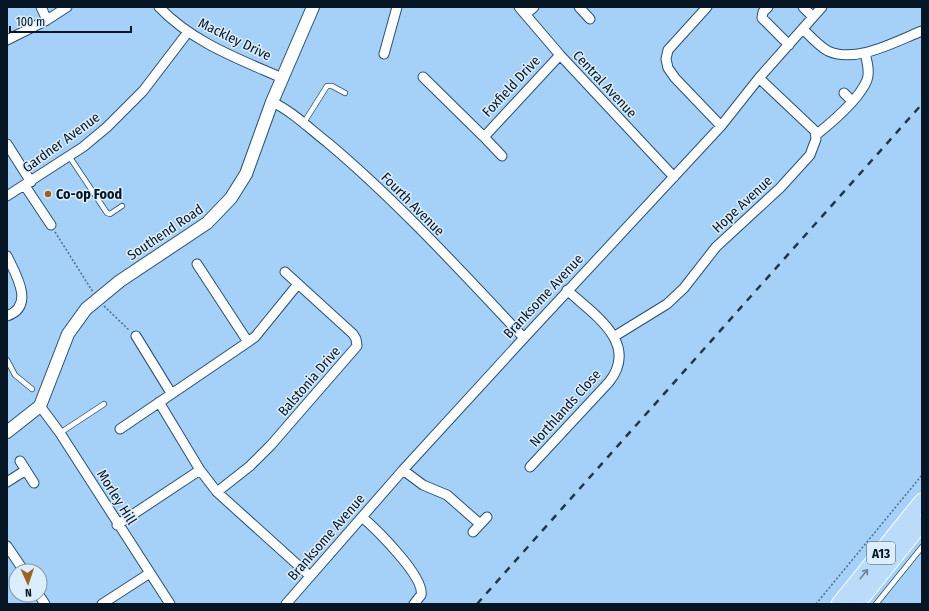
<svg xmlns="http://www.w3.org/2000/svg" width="929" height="611" viewBox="0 0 929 611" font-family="'Fira Sans Condensed',sans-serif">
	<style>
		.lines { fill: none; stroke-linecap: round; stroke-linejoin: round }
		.service-casing { stroke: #295072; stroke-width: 6 }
		.minor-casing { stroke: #295072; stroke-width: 11 }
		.tertiary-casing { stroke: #295072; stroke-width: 14 }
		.trunk-casing { stroke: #fff; stroke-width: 17 }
		.path { stroke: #506d87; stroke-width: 1.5; stroke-dasharray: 2 2; stroke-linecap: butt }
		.service { stroke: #fff; stroke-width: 4.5 }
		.minor { stroke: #fff; stroke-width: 9 }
		.tertiary { stroke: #fff; stroke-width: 12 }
		.trunk { stroke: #badcfa; stroke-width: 15 }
		.rail { stroke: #213648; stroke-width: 2.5; stroke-dasharray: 7 7; stroke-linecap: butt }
		.oneway { stroke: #69839a }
		.poi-dot { fill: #9b631f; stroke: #dceefe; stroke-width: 1.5 }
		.labels { text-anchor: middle; stroke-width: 3; stroke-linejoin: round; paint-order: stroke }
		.shield { fill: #dceefe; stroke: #465765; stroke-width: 1 }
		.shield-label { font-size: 13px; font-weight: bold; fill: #061624 }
		.street-label { font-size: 14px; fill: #061624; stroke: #dceefe }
		.poi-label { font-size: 14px; font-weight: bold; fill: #061624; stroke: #dceefe; text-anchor: start }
	</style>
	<rect width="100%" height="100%" fill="#a5d0f8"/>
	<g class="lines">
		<defs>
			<path id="service" d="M303 124 327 86H332L345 93
				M69 156 107 213 110 214 122 206
				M7 360 15 375 32 389
				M60 433 104 404
				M876 604 922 547"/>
			<path id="minor" d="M41 7 47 20
				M159 7C192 42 239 59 282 78
				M519 7 560 55 674 177
				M579 7 590 19
				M707 7 668 50 666 59 668 68 675 78 721 126
				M768 7 763 12 762 18 789 45
				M803 7 813 17
				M526 14 534 7
				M803 29C810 36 819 46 828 51 856 64 896 41 922 31
				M7 40 47 20 67 7
				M384 54 397 7
				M423 77 484 137 560 55
				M844 93 852 101
				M272 102C292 111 310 129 328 143 397 201 462 272 524 338
				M816 135C831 123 860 98 867 80 870 72 867 61 865 53
				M484 137 502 156
				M7 144 31 182
				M25 186 51 225
				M7 196 83 147 107 127 143 91 188 32
				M7 256C15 273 36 306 7 316
				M197 264 248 342
				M136 336 171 393
				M615 336 667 304 684 288 716 247 780 188 810 155 816 139 815 131 759 78
				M159 402 200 470 217 492 310 576
				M40 406 60 433 170 604
				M120 429 248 342 255 337 298 284
				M20 461 34 483
				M530 467 609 382C640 343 593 314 567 290
				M403 470 423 485 447 495 480 524
				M7 482 26 470
				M217 492 250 466 271 445 357 346 356 339 353 334 285 272
				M362 517C376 529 425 577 421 595L414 604
				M117 525 200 470
				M473 532 487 517
				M7 546 24 571
				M39 595 45 604
				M102 604 150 573
				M286 604 403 470 524 338 721 126 759 78 822 7"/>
			<path id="tertiary" d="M7 432 40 406 68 334 86 309 120 281 207 223 231 198 246 174 272 102 313 7"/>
			<path id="trunk" d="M839 604 922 501
				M857 604 922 523"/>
		</defs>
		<use href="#service" class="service-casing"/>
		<use href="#minor" class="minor-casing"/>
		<use href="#tertiary" class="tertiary-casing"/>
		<use href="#trunk" class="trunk-casing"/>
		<path class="path" d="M55 232 93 292
			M104 306 130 331
			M816 604 922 475"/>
		<use href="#service" class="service"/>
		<use href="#minor" class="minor"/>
		<use href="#tertiary" class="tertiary"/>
		<use href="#trunk" class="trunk"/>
		<path class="rail" d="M477 604 922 104"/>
	</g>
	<defs><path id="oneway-shaft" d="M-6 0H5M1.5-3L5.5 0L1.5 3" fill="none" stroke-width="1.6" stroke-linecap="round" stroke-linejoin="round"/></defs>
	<use class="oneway" href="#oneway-shaft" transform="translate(864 574) rotate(-51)"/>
	<circle class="poi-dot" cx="48" cy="194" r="4"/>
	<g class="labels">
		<rect class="shield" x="867" y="542" width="28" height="22" rx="3"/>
		<g class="shield-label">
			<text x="881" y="558">A13</text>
		</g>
		<g class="street-label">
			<text transform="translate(235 39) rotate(26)" y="5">Mackley Drive</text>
			<text transform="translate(605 84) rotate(47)" y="5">Central Avenue</text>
			<text transform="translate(511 86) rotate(-47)" y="5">Foxfield Drive</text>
			<text transform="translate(61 142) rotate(-36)" y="5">Gardner Avenue</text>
			<text transform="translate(413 204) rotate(45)" y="5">Fourth Avenue</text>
			<text transform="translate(742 204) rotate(-43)" y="5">Hope Avenue</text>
			<text transform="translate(165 232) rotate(-34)" y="5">Southend Road</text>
			<text transform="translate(543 296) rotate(-47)" y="5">Branksome Avenue</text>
			<text transform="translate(309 381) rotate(-49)" y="5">Balstonia Drive</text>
			<text transform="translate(565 408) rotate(-48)" y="5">Northlands Close</text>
			<text transform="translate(117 497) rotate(58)" y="5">Morley Hill</text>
			<text transform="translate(326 537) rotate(-49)" y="5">Branksome Avenue</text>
		</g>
		<g class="poi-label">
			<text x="56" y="199">Co-op Food</text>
		</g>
	</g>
	<rect width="929" height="611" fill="none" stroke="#061624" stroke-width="16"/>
	<g transform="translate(28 583) rotate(177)"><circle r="19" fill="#dceefe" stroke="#8698a7"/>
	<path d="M0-3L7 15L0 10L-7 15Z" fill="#9b631f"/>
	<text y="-6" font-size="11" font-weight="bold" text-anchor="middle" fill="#061624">N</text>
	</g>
	<path d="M10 26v6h121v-6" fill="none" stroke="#061624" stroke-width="2"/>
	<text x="16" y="26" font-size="12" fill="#061624" stroke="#dceefe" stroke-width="3" paint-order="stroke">100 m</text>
</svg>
